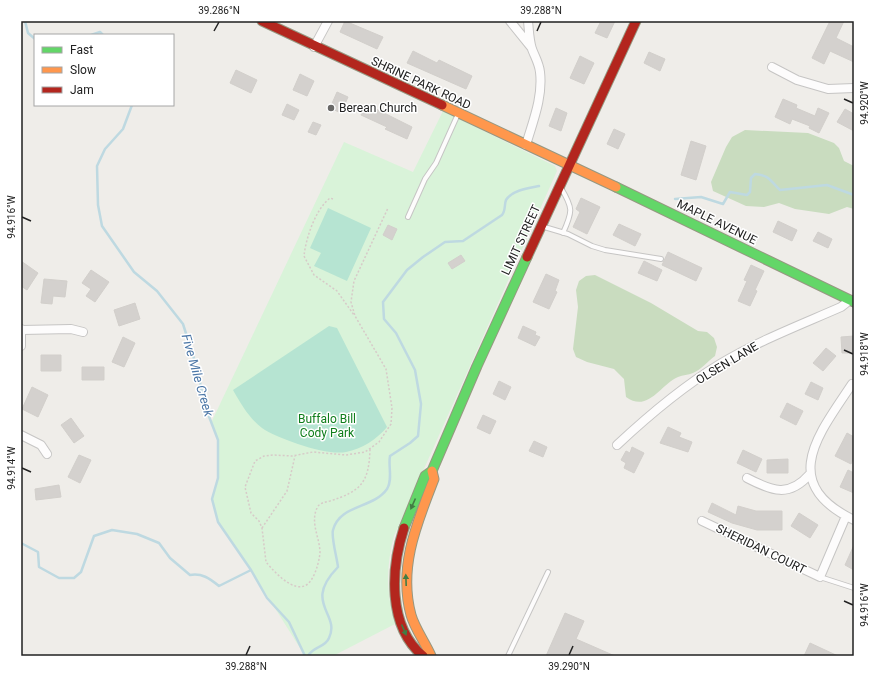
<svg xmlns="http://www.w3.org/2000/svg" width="875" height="677" viewBox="0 0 875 677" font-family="Roboto,sans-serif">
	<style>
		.forest { fill: #c9dcbf }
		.park { fill: #d9f3d9 }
		.pitch { fill: #b6e4d2 }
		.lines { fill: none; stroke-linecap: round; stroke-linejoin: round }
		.stream { stroke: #bed9e1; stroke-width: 2.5 }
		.building { fill: #d4d1ce; stroke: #d2cfcb }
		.lane-casing { stroke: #c6c5c4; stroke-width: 6 }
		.street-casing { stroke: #c6c5c4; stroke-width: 10 }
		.fast-casing { stroke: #969881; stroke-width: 11 }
		.slow-casing { stroke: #969881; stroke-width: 11 }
		.jam-casing { stroke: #969881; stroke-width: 11 }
		.path { stroke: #d7cac8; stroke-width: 1.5; stroke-dasharray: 2 2; stroke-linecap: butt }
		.lane { stroke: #fdfcfc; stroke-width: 4 }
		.street { stroke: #fdfcfc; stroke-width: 8 }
		.fast { stroke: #63d668; stroke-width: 9 }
		.slow { stroke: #ff974d; stroke-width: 9 }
		.jam { stroke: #b3261e; stroke-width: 9 }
		.oneway { fill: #427c44 }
		.ticks { fill: none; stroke: #212121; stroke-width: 1.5 }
		.poi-dot { fill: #696867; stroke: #fff; stroke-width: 1.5 }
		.labels { text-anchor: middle; stroke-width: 3; stroke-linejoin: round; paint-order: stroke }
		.street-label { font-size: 12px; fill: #212121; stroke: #fff }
		.poi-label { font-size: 12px; fill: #212121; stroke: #fff; text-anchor: start }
		.park-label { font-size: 12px; fill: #0f7e1c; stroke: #fff }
		.water-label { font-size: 13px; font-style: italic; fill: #4c77a7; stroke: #fff }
		.neatline { fill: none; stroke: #212121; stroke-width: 1.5 }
		.ticks-label { font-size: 10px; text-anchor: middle; fill: #212121 }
	</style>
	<rect width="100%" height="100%" fill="#efede9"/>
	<path class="forest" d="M745 130 808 133 834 143 839 148 844 161 854 166V209L847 207 829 214 795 209 779 203 764 207 746 206 713 191 711 182 726 147 732 137Z
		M595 275 651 303 698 331 707 332 714 338 717 347 715 356C708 361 701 370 693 373 688 375 683 375 678 377 660 385 648 413 626 397L624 379 614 369 587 362 576 357 573 349 578 307 576 290 579 281 586 276Z"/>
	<path class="park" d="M443 111 555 166 557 171 394 536C386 566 386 593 395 624L333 656H305L251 570 218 522 212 499 218 478V440L211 423 344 142 413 172Z"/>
	<path class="pitch" d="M328 208 371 228 347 281 314 266 321 253 310 248Z
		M329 326 337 328 387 427C377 439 362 449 346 452 327 456 278 439 262 428 249 418 241 404 233 390Z"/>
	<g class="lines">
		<path class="stream" d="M25 21 28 33 35 39
			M91 35 100 32 103 35
			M132 105 123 129 105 149 97 166 98 205 102 226 134 272 157 291 183 324 197 368 205 406 218 440V478L212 499 218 522 251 570 267 598 289 622 305 656
			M675 199 701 197 723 204 730 192 747 195 750 192 751 178 755 174C771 176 769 180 780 190L827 185 854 195
			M21 543 38 552 39 567 59 578H74L81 572 94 536 112 530 137 534 159 543 170 558 190 575C202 573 209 578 219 586L251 570
			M308 656C313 646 325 648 329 638 341 613 302 604 338 567 337 558 331 537 333 530 340 504 373 509 387 489 393 480 388 466 390 456L410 443 418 436 421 404 415 370 396 333 384 319 383 302 407 270 423 257 445 242 463 241 502 215C506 210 504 205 506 200 512 190 529 188 539 186"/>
	</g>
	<path class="building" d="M345 21 383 37 377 49 340 32Z
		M601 21H615L607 38 595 33Z
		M830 21H844L836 38 854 47V62L830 51 824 64 812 58Z
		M413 51 437 63 439 60 472 76 466 89 407 63Z
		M649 52 665 59 660 71 644 63Z
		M580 56 594 63 584 84 570 78Z
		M236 70 257 80 251 93 230 83Z
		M300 74 314 81 307 96 293 90Z
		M337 92 348 97 341 113 330 108Z
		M783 99 797 105 796 108 815 116 818 108 829 113 819 133 809 128 810 126 792 119 790 124 775 117Z
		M287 104 299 110 294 120 282 115Z
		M366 104 412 127 407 139 385 129 387 127 361 115Z
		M556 108 567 113 561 131 549 126Z
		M845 109 854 114V131L837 122Z
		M313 122 321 125 316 135 308 132Z
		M614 129 625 134 618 149 607 144Z
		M691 141 706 146 696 180 681 175Z
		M581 198 600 207 587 234 573 227 580 212 576 209Z
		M778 221 797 230 792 241 773 232Z
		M619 224 641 234 635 246 613 235Z
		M388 225 397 229 392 240 383 235Z
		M818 232 832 239 828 248 813 241Z
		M668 252 702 268 696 281 662 265Z
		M461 255 465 261 452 269 448 263Z
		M21 261 38 273 27 290 21 286Z
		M644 261 662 270 657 281 638 273Z
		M751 265 764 271 755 290 757 291 750 306 738 301 747 281 744 280Z
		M91 270 109 282 95 302 86 296 91 289 82 283Z
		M546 274 559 280 555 291 557 292 549 309 533 302Z
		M44 279 67 281 65 297 53 296 52 304 41 303Z
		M135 303 140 319 119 326 114 310Z
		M523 326 536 332 535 335 540 337 535 346 518 338Z
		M854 336V353H842L841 337Z
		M123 337 135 343 124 367 112 362Z
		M826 348 836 356 823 371 813 363Z
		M41 355H61V371H41Z
		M82 367H104V380H82Z
		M499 381 511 387 505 400 493 394Z
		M811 382 823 388 818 400 805 394Z
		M32 387 48 395 38 417 22 409Z
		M787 403 803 411 796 425 780 417Z
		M483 415 496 421 490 434 477 428Z
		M71 418 84 436 74 443 61 425Z
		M668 427 681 433 679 437 692 442 688 452 660 443Z
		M847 433 854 437V457L851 464 835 456Z
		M534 441 547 447 543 457 529 451Z
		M632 447 644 453 634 473 624 468 626 463 621 460 626 451 630 453Z
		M743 450 762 459 756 472 737 463Z
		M79 455 91 460 80 483 68 477Z
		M788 459V473H767V460Z
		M848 470 854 473V493L840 487Z
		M59 485 61 497 36 500 35 489Z
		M712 503 736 515 738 506 756 511H782V530H757L732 523 708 512Z
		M799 513 818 525 810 538 791 526Z
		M854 545V570L845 565Z
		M565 613 584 621 576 639 615 656H546Z
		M810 643 838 656H804Z"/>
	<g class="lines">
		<defs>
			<path id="lane" d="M561 188C573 208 573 211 563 233
				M408 217 425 179 436 163 458 114
				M541 226 568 234 592 246 605 250 661 259
				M820 577 854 588
				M508 656 548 572"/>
			<path id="street" d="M510 21 531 47
				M314 47 328 21
				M772 67 797 80 828 89 854 88
				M526 145C533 121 543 97 540 72 539 63 535 57 532 49 529 40 529 30 528 21
				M21 329V346
				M22 330 71 329 83 332
				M852 384C819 434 777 483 854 520
				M21 435 41 445 47 454
				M617 445C649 415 682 387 720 364 758 341 800 325 841 307L850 300
				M747 478C772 491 789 498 810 474
				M702 521 820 577 846 516"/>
			<path id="fast" d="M616 187 854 302
				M404 528 425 476 432 471 477 366 527 257"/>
			<path id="slow" d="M442 105 616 187
				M431 656C425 642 415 629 411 615 398 567 417 523 434 479L432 471"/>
			<path id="jam" d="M262 21 442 105
				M527 257 636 21
				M404 528C391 568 387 626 423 656"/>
		</defs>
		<use href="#lane" class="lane-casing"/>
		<use href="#street" class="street-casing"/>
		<use href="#fast" class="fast-casing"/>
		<use href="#slow" class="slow-casing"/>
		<use href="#jam" class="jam-casing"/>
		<path class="path" d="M333 199 330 198C315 210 306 238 304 256L314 275 337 291 354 315
			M370 449C369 483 361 491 330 501 325 502 319 503 317 508 310 523 320 538 320 553 319 561 317 569 313 577 301 601 277 575 266 562L262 528 259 521 251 513 245 487 255 461 264 456 273 455 292 456 313 452 346 455 365 452 379 442 391 424 392 408 386 369 355 316 351 302 354 281 388 208
			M262 528 287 491 295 456"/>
		<use href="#lane" class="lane"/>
		<use href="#street" class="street"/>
		<use href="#fast" class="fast"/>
		<use href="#slow" class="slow"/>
		<use href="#jam" class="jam"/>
	</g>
	<defs><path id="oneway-solid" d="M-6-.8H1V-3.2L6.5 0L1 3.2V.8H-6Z"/></defs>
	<g class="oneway">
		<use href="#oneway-solid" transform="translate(413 504) rotate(114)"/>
		<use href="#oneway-solid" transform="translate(406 580) rotate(-92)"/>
		<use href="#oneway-solid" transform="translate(404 630) rotate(67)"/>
	</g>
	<path class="ticks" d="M214 31 219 22M537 31 541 22M844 99 853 103M22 217 31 221M844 350 853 354M22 468 31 472M844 601 853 605M246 655 250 646M569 655 573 646"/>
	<circle class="poi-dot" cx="331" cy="108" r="4"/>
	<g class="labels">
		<g class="street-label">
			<text transform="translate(421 83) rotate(25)" y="4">SHRINE PARK ROAD</text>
			<text transform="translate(717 222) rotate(26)" y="4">MAPLE AVENUE</text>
			<text transform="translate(521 240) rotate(-65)" y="4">LIMIT STREET</text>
			<text transform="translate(727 363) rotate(-31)" y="4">OLSEN LANE</text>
			<text transform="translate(761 549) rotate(26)" y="4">SHERIDAN COURT</text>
		</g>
		<g class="poi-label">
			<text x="339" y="112">Berean Church</text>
		</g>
		<g class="park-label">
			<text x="327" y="423">Buffalo Bill<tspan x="327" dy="14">Cody Park</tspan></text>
		</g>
		<g class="water-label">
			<text transform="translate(198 375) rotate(74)" y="5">Five Mile Creek</text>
		</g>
	</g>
	<rect width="875" height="677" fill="none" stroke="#ffffff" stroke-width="44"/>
	<rect x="34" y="34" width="140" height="72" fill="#ffffff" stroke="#a6a6a6"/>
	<rect x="42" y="47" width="20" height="6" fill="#63d668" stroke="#a6a6a6"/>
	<text x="70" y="54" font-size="12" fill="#212121">Fast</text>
	<rect x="42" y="67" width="20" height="6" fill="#ff974d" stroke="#a6a6a6"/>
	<text x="70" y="74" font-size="12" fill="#212121">Slow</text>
	<rect x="42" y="87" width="20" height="6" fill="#b3261e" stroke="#a6a6a6"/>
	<text x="70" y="94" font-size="12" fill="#212121">Jam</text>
	<rect x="22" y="22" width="831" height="633" class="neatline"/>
	<g class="ticks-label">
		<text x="219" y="14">39.286°N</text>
		<text x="541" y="14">39.288°N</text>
		<text transform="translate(864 103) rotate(-90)" y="4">94.920°W</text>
		<text transform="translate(11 217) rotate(-90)" y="4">94.916°W</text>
		<text transform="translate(864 354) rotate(-90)" y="4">94.918°W</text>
		<text transform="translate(11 468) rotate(-90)" y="4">94.914°W</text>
		<text transform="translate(864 605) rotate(-90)" y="4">94.916°W</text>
		<text x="246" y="670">39.288°N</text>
		<text x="569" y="670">39.290°N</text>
	</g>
</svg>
